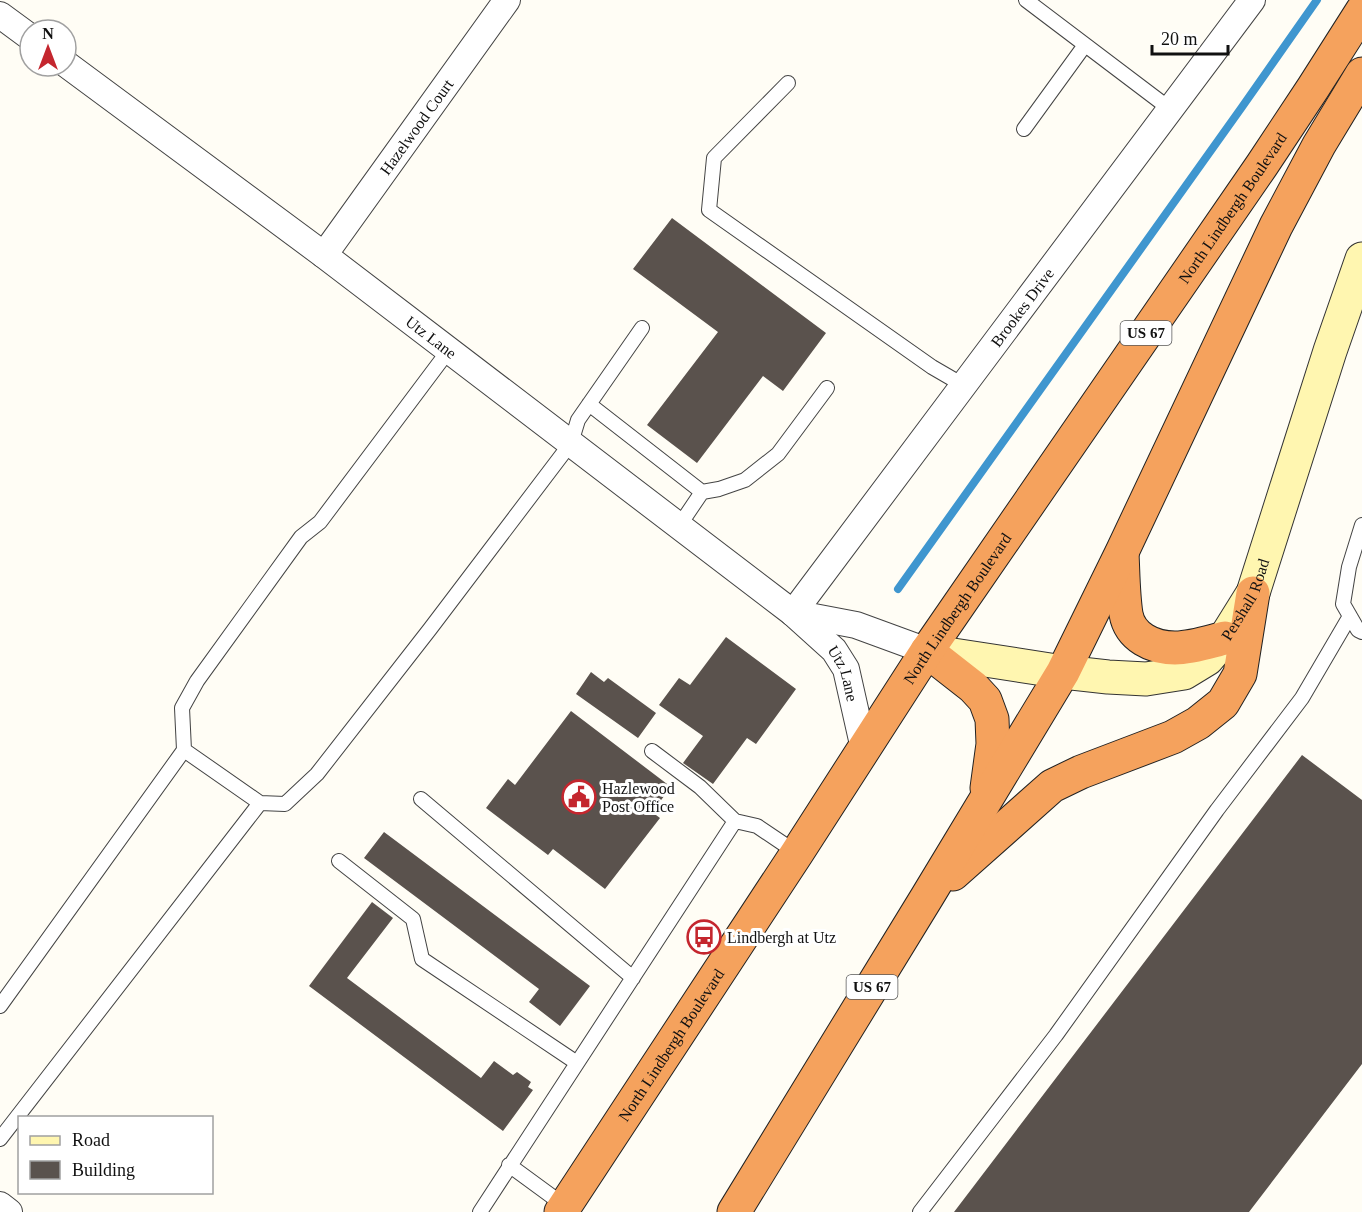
<svg xmlns="http://www.w3.org/2000/svg" width="1362" height="1212" viewBox="0 0 1362 1212" font-family="'Times New Roman',serif">
	<style>
		.lines { fill: none; stroke-linecap: round; stroke-linejoin: round }
		.stream { stroke: #3f96cf; stroke-width: 8 }
		.building { fill: #5a524d }
		.lane-casing { stroke: #444; stroke-width: 16 }
		.street-casing { stroke: #444; stroke-width: 28 }
		.secondary-casing { stroke: #333; stroke-width: 35 }
		.highway-casing { stroke: #222; stroke-width: 35 }
		.lane { stroke: #fff; stroke-width: 14 }
		.street { stroke: #fff; stroke-width: 26 }
		.secondary { stroke: #fff6b0; stroke-width: 33 }
		.highway { stroke: #f5a25d; stroke-width: 33 }
		.labels { text-anchor: middle; stroke-width: 6; stroke-linejoin: round; paint-order: stroke }
		.shield { fill: #fff; stroke: #585858; stroke-width: 1.5 }
		.shield-label { font-size: 15px; font-weight: bold; fill: #111 }
		.street-label { font-size: 16px; fill: #111; stroke: #fff }
		.poi-label { font-size: 16px; fill: #111; stroke: #fff; text-anchor: start }
	</style>
	<rect width="100%" height="100%" fill="#fffdf5"/>
	<g class="lines">
		<path class="stream" d="M898 589 1242 107 1317 0"/>
	</g>
	<path class="building" d="M672 218 826 333 783 391 763 376 697 463 647 425 718 332 633 269Z
		M726 637 796 689 756 744 747 738 713 784 683 763 703 736 659 705 679 678 690 685Z
		M591 672 604 682 608 678 656 713 638 738 576 694Z
		M571 711 671 787 652 812 660 818 605 889 553 849 548 855 486 808 508 779 515 785Z
		M1302 755 1362 800V1064L1249 1212H954Z
		M384 832 590 986 560 1026 529 1002 539 989 364 858Z
		M372 902 393 918 347 978 481 1078 494 1061 513 1075 517 1072 531 1082 528 1087 533 1090 503 1131 309 986Z"/>
	<g class="lines">
		<defs>
			<path id="lane" d="M1026 0 1170 109
				M788 83 714 158 709 210 932 367 963 385
				M1024 129 1085 45
				M589 404 702 492
				M1362 525 1349 567 1343 604 1358 630 1362 632
				M679 526 702 492 719 489 745 480 778 454 827 388
				M184 750 182 708 197 681 301 537 320 522 449 350
				M652 751 700 787 735 821
				M421 799 633 978
				M260 803 285 804 317 774 430 629 571 443 578 420 642 328
				M339 861 413 919 422 959 577 1063
				M0 1006 184 750 260 803 0 1139
				M509 1165 565 1206
				M480 1212 735 821 757 826 797 853
				M920 1212 1056 1035 1217 810 1302 698 1350 616"/>
			<g id="street">
				<path d="M0 15 30 37"/>
				<path id="s1" d="M66 64 324 255 793 613 834 650 846 669 864 749"/>
				<path id="s2" d="M324 255 507 0"/>
				<path id="s3" d="M793 613 1252 0"/>
				<path d="M793 613 856 625 927 651"/>
				<path d="M0 1205 9 1212"/>
			</g>
			<g id="secondary">
				<path id="s4" d="M927 651 1063 672 1108 677 1146 679 1184 673 1207 659 1225 638 1253 593 1330 351 1362 259"/>
			</g>
			<g id="highway">
				<path d="M1122 553C1123 572 1123 595 1126 614 1130 637 1153 648 1175 648 1192 648 1209 642 1225 638"/>
				<path d="M927 651 973 687 985 700 992 719 993 744 987 788"/>
				<path d="M953 874 1052 786 1081 772 1173 737 1198 723 1223 703 1240 674 1253 593"/>
				<path id="s5" d="M561 1212 797 853 927 651 1262 165 1313 88 1362 11"/>
				<path d="M734 1212 927 897 1063 672 1122 552 1276 226 1319 145 1362 74"/>
			</g>
		</defs>
		<use href="#lane" class="lane-casing"/>
		<use href="#street" class="street-casing"/>
		<use href="#secondary" class="secondary-casing"/>
		<use href="#highway" class="highway-casing"/>
		<use href="#lane" class="lane"/>
		<use href="#street" class="street"/>
		<use href="#secondary" class="secondary"/>
		<use href="#highway" class="highway"/>
	</g>
	<defs>
		<symbol id="civic-ring" viewBox="-11 -11 22 22"><circle r="9.5" fill="#fff" stroke="#c4262e" stroke-width="1.5"/><path d="M-.6-6.5H3V-4.5H.6V-3L4-1V1h2V6H-6V1h2V-1L-.6-3ZM-1.2 2.5V6h2.4V2.5Z" fill="#c4262e"/></symbol>
		<symbol id="bus-ring" viewBox="-11 -11 22 22"><circle r="9.5" fill="#fff" stroke="#c4262e" stroke-width="1.5"/><path d="M-5-6H5V4H4V6H2V4H-2V6H-4V4H-5ZM-3.5-4V0h7V-4ZM-3.5 1.2v1.5H-2V1.2ZM2 1.2v1.5H3.5V1.2Z" fill="#c4262e"/></symbol>
	</defs>
	<g fill-rule="evenodd">
		<use href="#civic-ring" x="560" y="778" width="38" height="38"/>
		<use href="#bus-ring" x="685" y="918" width="38" height="38"/>
	</g>
	<g class="labels">
		<g class="shield">
			<rect x="1120.5" y="321" width="51" height="24" rx="4.5"/>
			<rect x="846.5" y="975" width="51" height="24" rx="4.5"/>
		</g>
		<g class="shield-label">
			<text x="1146" y="338">US 67</text>
			<text x="872" y="992">US 67</text>
		</g>
		<g class="street-label">
			<text dy="6" stroke="none"><textPath href="#s2" startOffset="158">Hazelwood Court</textPath></text>
			<text dy="6" stroke="none"><textPath href="#s5" startOffset="1208">North Lindbergh Boulevard</textPath></text>
			<text dy="6" stroke="none"><textPath href="#s3" startOffset="382">Brookes Drive</textPath></text>
			<text dy="6" stroke="none"><textPath href="#s1" startOffset="456">Utz Lane</textPath></text>
			<text dy="6" stroke="none"><textPath href="#s4" startOffset="358">Pershall Road</textPath></text>
			<text dy="6" stroke="none"><textPath href="#s5" startOffset="722">North Lindbergh Boulevard</textPath></text>
			<text dy="6" stroke="none"><textPath href="#s1" startOffset="992">Utz Lane</textPath></text>
			<text dy="6" stroke="none"><textPath href="#s5" startOffset="200">North Lindbergh Boulevard</textPath></text>
		</g>
		<g class="poi-label">
			<text x="602" y="794">Hazlewood<tspan x="602" dy="18">Post Office</tspan></text>
			<text x="727" y="943">Lindbergh at Utz</text>
		</g>
	</g>
	<rect x="18" y="1116" width="195" height="78" fill="#ffffff" stroke="#a0a0a0" stroke-width="1.5"/>
	<rect x="30" y="1136" width="30" height="9" fill="#fff6b0" stroke="#a0a0a0" stroke-width="1.5"/>
	<text x="72" y="1146" font-size="18" fill="#111111">Road</text>
	<rect x="30" y="1161" width="30" height="18" fill="#5a524d" stroke="#a0a0a0" stroke-width="1.5"/>
	<text x="72" y="1176" font-size="18" fill="#111111">Building</text>
	<g transform="translate(48 48)"><circle r="28" fill="#ffffff" stroke="#a0a0a0" stroke-width="1.5"/>
	<path d="M0-4.5L10 22L0 15L-10 22Z" fill="#c4262e"/>
	<text y="-9" font-size="16" font-weight="bold" text-anchor="middle" fill="#111111">N</text>
	</g>
	<path d="M1152 45v9h76v-9" fill="none" stroke="#111111" stroke-width="3"/>
	<text x="1161" y="45" font-size="18" fill="#111111" stroke="#ffffff" stroke-width="4.5" paint-order="stroke">20 m</text>
</svg>
